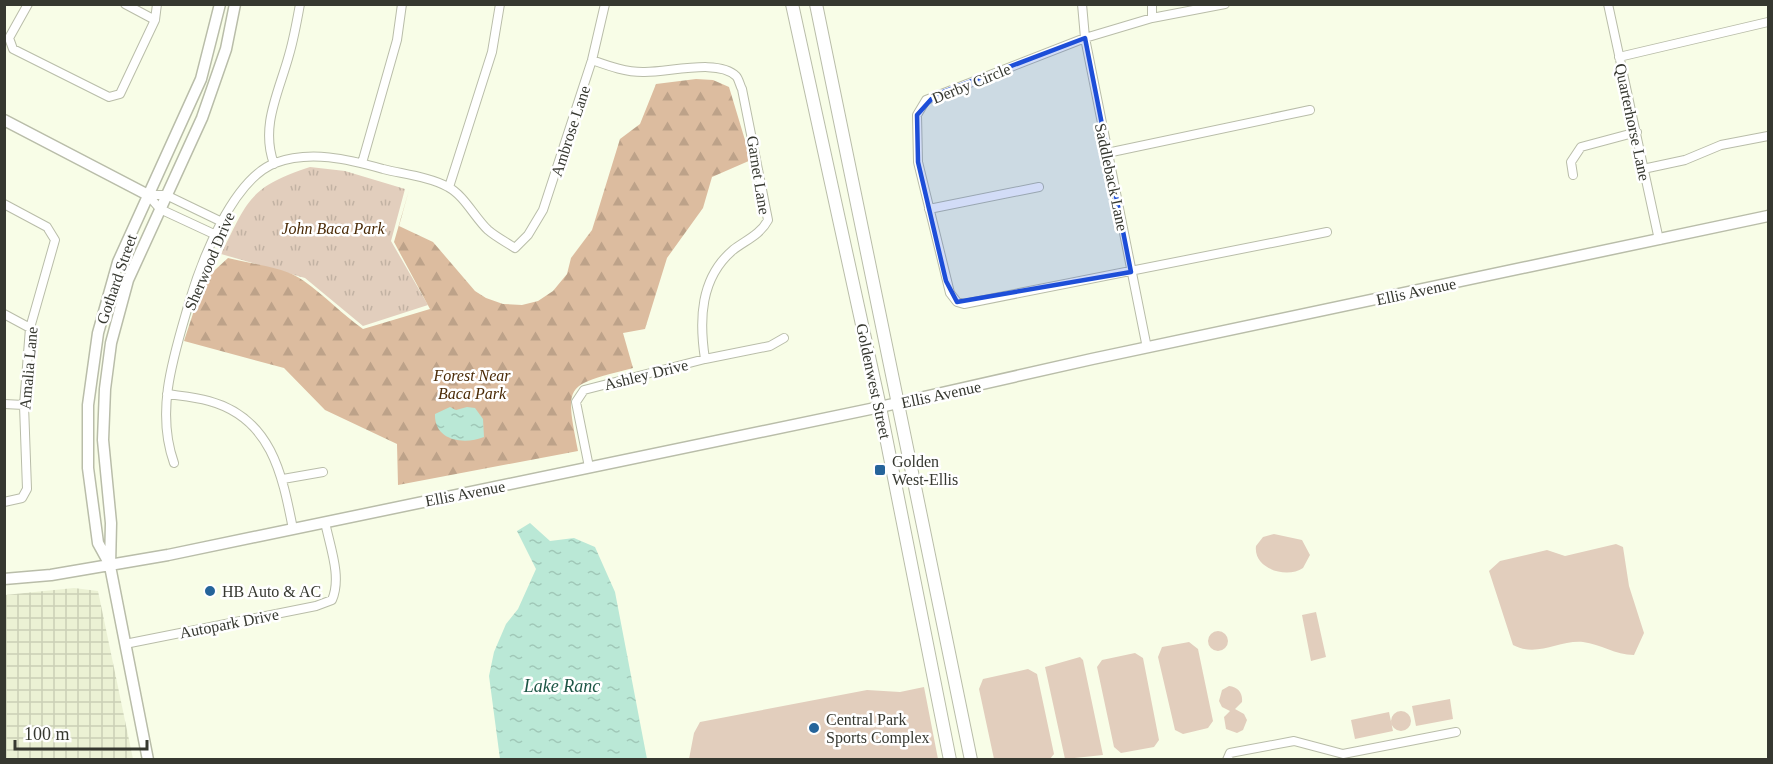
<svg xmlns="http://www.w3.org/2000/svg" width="1773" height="764" viewBox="0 0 1773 764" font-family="Georgia,serif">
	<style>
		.industrial { fill: url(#industrial-grid) }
		.grass { fill: url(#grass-tufts) }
		.forest { fill: url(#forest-firs) }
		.garden { fill: #e2cebd }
		.water { fill: url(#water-ripples) }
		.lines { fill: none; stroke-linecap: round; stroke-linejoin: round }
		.minor-casing { stroke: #b9bda9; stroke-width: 10 }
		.tertiary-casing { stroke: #b9bda9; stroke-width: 13 }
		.secondary-casing { stroke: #b9bda9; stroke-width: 14 }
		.minor { stroke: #fff; stroke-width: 8 }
		.tertiary { stroke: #fff; stroke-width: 10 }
		.secondary { stroke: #fff; stroke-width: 12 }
		.marked { fill: #1d4ed8; fill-opacity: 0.2; stroke: #1d4ed8; stroke-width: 4.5; stroke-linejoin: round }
		.poi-dot { fill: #25649a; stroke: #fff; stroke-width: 2 }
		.labels { text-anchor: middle; stroke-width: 5; stroke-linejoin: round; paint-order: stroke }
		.street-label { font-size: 16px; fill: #363830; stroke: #fff }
		.park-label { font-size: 16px; font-style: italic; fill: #4a2a06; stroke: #fff }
		.poi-label { font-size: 16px; fill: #363830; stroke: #fff; text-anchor: start }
		.water-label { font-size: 18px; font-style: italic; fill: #1d5645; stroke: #fff }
	</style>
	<defs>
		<pattern id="industrial-grid" width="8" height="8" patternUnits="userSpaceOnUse" patternTransform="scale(1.5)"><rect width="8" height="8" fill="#ebf1d4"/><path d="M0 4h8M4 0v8" fill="none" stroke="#cacfb6"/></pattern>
		<pattern id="grass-tufts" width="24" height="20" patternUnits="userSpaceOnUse" patternTransform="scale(1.5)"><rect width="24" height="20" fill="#e2cebd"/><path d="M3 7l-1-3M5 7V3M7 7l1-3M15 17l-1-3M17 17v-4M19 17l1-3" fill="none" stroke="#c2b2a3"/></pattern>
		<pattern id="forest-firs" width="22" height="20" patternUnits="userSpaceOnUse" patternTransform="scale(1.5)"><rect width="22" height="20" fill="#dcbc9f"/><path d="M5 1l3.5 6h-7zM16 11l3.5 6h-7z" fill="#bda289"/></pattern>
		<pattern id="water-ripples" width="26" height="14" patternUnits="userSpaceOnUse" patternTransform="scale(1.5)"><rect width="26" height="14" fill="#bae8d6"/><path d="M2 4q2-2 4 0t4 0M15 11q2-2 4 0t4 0" fill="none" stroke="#a0c8b8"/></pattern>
	</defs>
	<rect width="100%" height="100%" fill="#f8fde7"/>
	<path class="industrial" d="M74 588 98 591 133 759H5V595Z"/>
	<path class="grass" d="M310 167 345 171 405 189 391 241 428 305 363 326 305 278 221 254C248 200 249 187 310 167Z"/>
	<path class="forest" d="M696 79 713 80 729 87 751 160 712 177 703 208 667 258 645 329 623 333 633 368C566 386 564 381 578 451L398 485 397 444 325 410 284 368 184 341 204 280 228 258C251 264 285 267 304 281 325 296 342 314 363 329L430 309 394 242 409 190 399 226 433 242 475 291 486 298 503 304 522 305 538 301 553 291 567 274 571 258 592 230 620 139 640 124 656 84Z"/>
	<path class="garden" d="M1274 534 1302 540 1310 555 1303 568C1287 579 1253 569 1256 546L1263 537Z
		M1616 544 1623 547 1629 586 1644 633 1634 655C1615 655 1601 644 1583 642 1558 640 1537 658 1513 645L1489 571 1500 561 1547 550 1565 556Z
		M1316 612 1326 657 1311 661 1302 615Z
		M1208 641a10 10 0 1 1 20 0a10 10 0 1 1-20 0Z
		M1189 642 1198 649 1213 721 1208 728 1183 734 1175 730 1158 657 1162 647Z
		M1135 653 1143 658 1159 740 1154 747 1121 753 1114 747 1097 667 1102 660Z
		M1080 657 1083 660 1103 755 1065 759 1045 667Z
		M1028 669 1037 674 1054 754 1050 759H994L979 689 983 679Z
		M1229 686C1238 687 1243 693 1242 702L1235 709 1244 714 1247 720 1243 730 1237 733 1226 729 1224 717 1230 711 1222 707 1219 701 1222 690Z
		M924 687 938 759H689L694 733 700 722 867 690 900 692Z
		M1450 699 1453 719 1416 726 1412 706Z
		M1391 721a10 10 0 1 1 20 0a10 10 0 1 1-20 0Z
		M1389 712 1393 731 1355 739 1351 720Z"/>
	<path class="water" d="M450 407 456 410 467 407 475 408 483 419 484 437C464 445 434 441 435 414Z
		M530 523 550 541 574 538 595 547 615 592 647 759H500L489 676 494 652 506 624 518 609 536 569 517 531Z"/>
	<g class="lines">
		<defs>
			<path id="minor" d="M28 4 9 38 13 49 109 97 120 94 155 20 157 4
				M125 4 155 20
				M1082 4 1085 38 1147 348
				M1225 4 1152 18 1085 38 926 100 917 115 918 162 950 293 957 302 964 304 1327 232
				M1608 4 1659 240
				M1152 18V4
				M1619 57 1768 22
				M592 60C609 66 625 72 643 72 667 73 718 58 736 76 739 79 740 86 742 89L768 220C760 235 746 240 733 250 700 278 699 320 705 359
				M1107 153 1310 110
				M362 163 397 40 402 4
				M274 164C260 126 279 92 289 55 294 38 297 21 300 4
				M1643 169 1685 160 1721 145 1768 136
				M1573 175 1571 162 1581 147 1637 132
				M449 187 492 52 500 4
				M148 195H166L222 222
				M148 195 160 209 216 235
				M4 204 47 227 55 240 30 328 24 405 27 489 22 498 4 502
				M929 209 1039 187
				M4 314 30 328
				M167 394C181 396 195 397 209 401 271 418 282 473 293 529
				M4 404 24 405
				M174 463C155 410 174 355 189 303 201 262 232 180 275 163 310 150 348 159 383 169 403 174 430 177 448 187 464 195 475 218 488 230 496 237 506 242 515 248L528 235 543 210 592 60 605 4
				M589 467 576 402 584 390 705 359 770 346 784 338
				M283 479 323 472
				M125 644 316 606 332 600C342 577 330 547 325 522
				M1227 760 1230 753 1294 741 1343 754 1456 732"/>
			<path id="tertiary" d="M4 120 148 195
				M109 563 98 543 88 468V405L98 333 118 262 201 79 220 4
				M4 579 51 575 168 555 880 407 1092 359 1768 216
				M148 760 110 566 111 523 103 440 105 389 111 343 128 280 202 118 226 49 235 4"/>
			<path id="secondary" d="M792 4 880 407 950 760
				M816 4 971 760"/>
		</defs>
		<use href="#minor" class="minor-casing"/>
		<use href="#tertiary" class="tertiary-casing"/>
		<use href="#secondary" class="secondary-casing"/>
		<use href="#minor" class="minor"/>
		<use href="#tertiary" class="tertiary"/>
		<use href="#secondary" class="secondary"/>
	</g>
	<path class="marked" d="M1085 38 1131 272 957 302 946 281 918 162 917 115 935 95Z"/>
	<g class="poi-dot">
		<rect x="874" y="464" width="12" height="12" rx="3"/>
		<circle cx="210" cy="591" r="6"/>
		<circle cx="814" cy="728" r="6"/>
	</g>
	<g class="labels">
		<g class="street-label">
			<text transform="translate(971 83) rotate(-22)" y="6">Derby Circle</text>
			<text transform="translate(1633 122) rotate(78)" y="6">Quarterhorse Lane</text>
			<text transform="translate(570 131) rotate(-72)" y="6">Ambrose Lane</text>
			<text transform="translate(759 175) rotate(81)" y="6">Garnet Lane</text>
			<text transform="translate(1112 177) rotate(78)" y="6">Saddleback Lane</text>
			<text transform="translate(209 261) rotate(-67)" y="6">Sherwood Drive</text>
			<text transform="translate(116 279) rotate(-71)" y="6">Gothard Street</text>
			<text transform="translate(1416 291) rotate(-12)" y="6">Ellis Avenue</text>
			<text transform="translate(28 368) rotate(-85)" y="6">Amalia Lane</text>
			<text transform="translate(646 374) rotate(-14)" y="6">Ashley Drive</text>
			<text transform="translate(874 381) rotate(78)" y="6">Goldenwest Street</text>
			<text transform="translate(941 394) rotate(-12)" y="6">Ellis Avenue</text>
			<text transform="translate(465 493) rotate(-11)" y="6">Ellis Avenue</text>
			<text transform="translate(229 623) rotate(-11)" y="6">Autopark Drive</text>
		</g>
		<g class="park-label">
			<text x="333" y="234">John Baca Park</text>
			<text x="472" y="381">Forest Near<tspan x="472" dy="18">Baca Park</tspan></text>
		</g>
		<g class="poi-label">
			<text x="892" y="467">Golden<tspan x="892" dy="18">West-Ellis</tspan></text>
			<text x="222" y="597">HB Auto &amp; AC</text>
			<text x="826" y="725">Central Park<tspan x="826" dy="18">Sports Complex</tspan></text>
		</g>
		<g class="water-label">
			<text x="562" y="692">Lake Ranc</text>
		</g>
	</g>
	<rect width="1773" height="764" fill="none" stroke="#363830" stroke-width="12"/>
	<path d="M15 740v9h132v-9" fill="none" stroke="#363830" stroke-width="3"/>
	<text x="24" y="740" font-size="18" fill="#363830" stroke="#ffffff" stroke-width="4.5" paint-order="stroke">100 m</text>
</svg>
